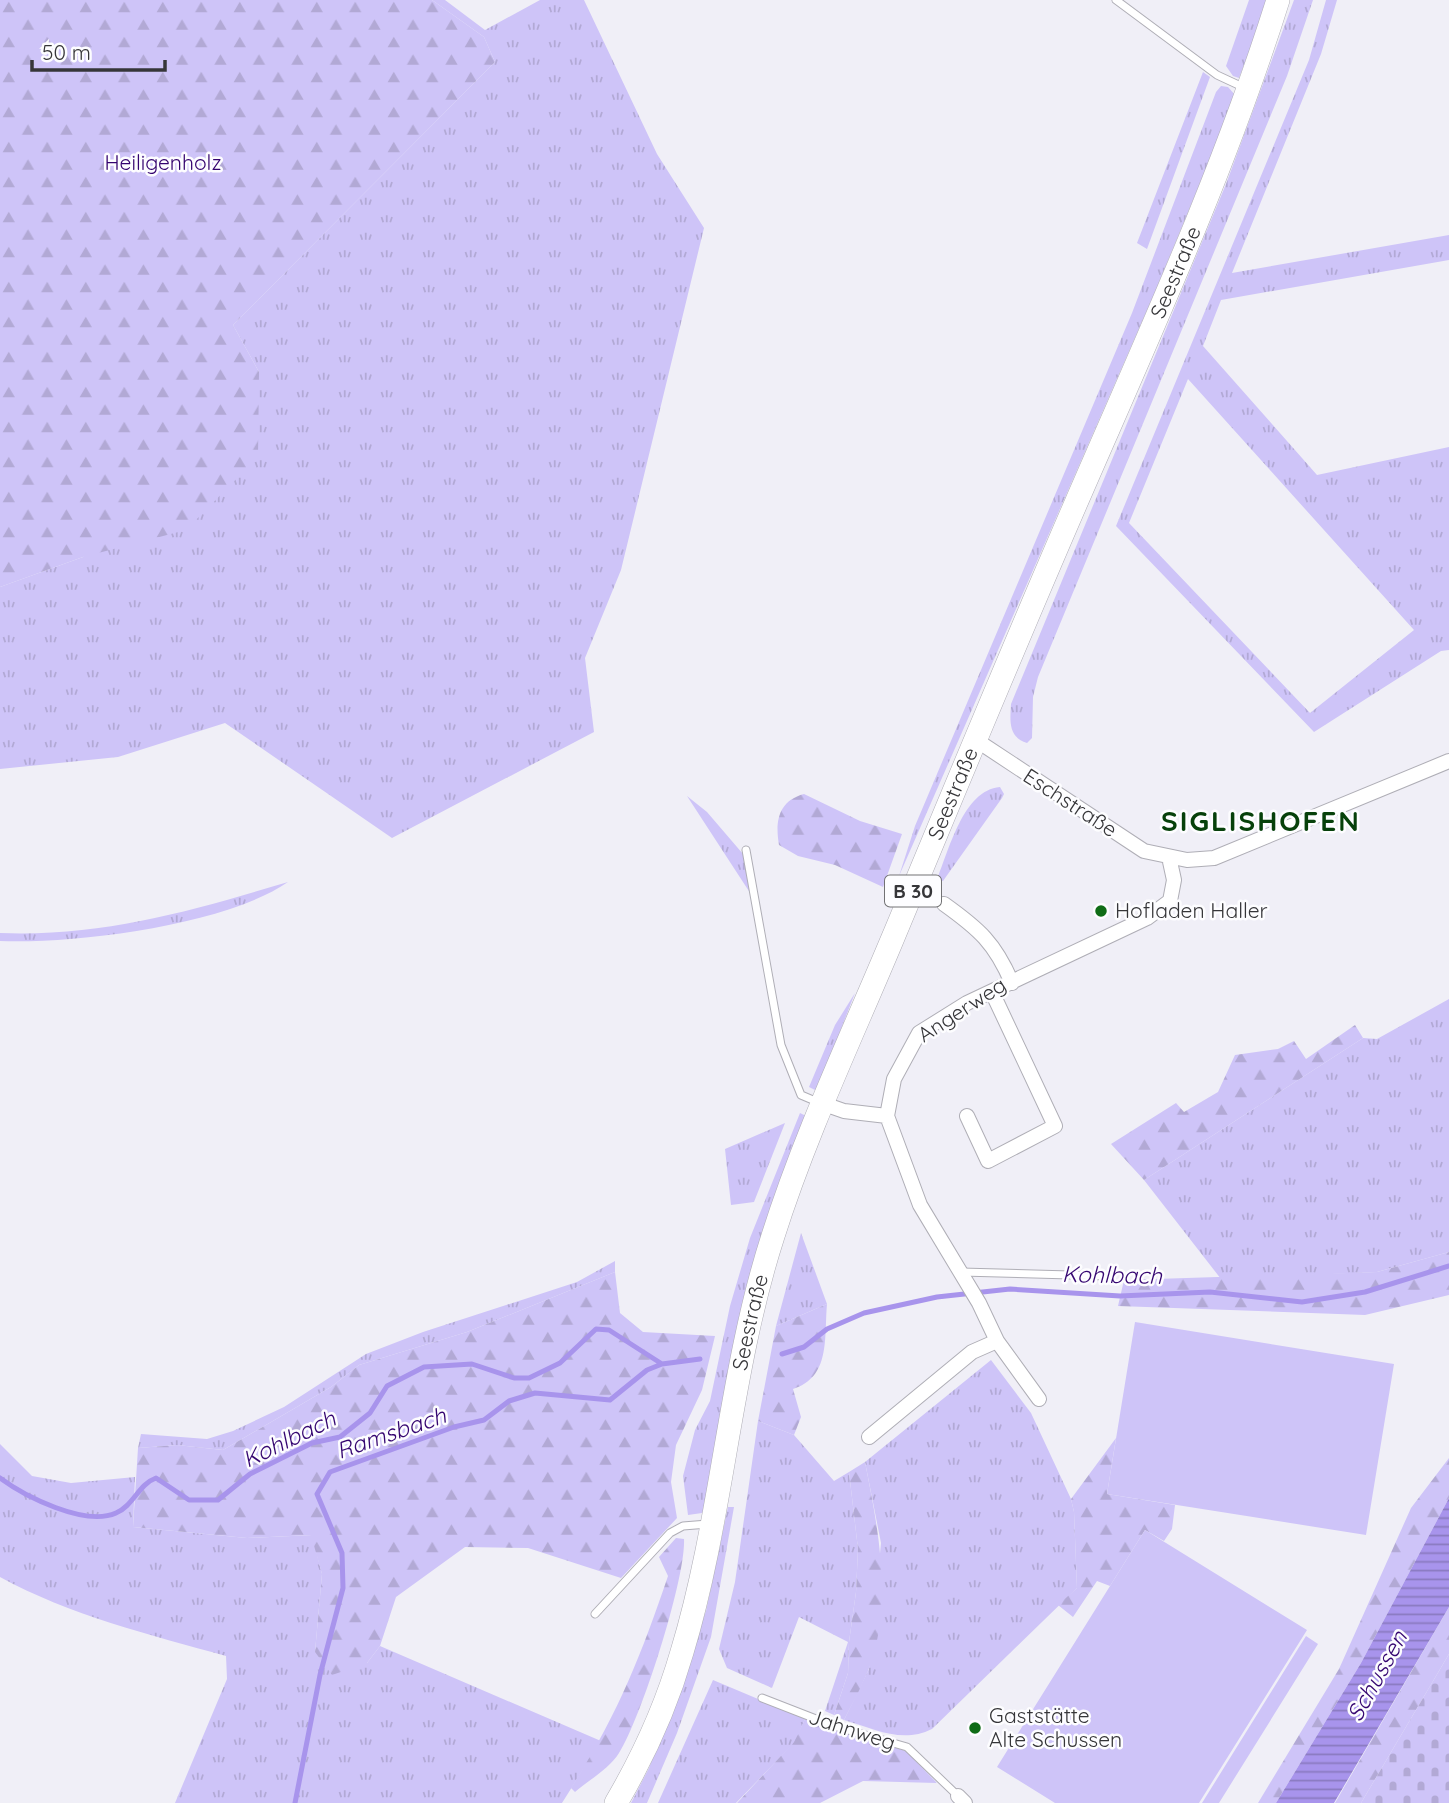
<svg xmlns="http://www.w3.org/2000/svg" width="1449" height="1803" viewBox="0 0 1449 1803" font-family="Quicksand,sans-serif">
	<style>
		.grass { fill: url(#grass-tufts); fill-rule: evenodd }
		.forest { fill: url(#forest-firs) }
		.cemetery { fill: url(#cemetery-stones) }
		.garden { fill: #cec4f8 }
		.water { fill: url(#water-rules) }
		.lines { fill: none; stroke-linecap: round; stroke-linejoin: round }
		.stream { stroke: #a894ec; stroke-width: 5 }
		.service-casing { stroke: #afaeb6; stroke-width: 9 }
		.minor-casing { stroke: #afaeb6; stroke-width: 16 }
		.primary-casing { stroke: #afaeb6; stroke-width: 24 }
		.service { stroke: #fff; stroke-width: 7 }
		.minor { stroke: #fff; stroke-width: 14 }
		.primary { stroke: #fff; stroke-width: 23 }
		.poi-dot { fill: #0f6c16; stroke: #fdfdff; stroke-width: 2.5 }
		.labels { text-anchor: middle; stroke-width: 5; stroke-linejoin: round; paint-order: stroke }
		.shield { fill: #fdfdff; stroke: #727274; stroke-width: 2 }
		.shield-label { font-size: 19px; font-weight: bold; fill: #363639 }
		.park-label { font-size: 21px; fill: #34036f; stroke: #fdfdff }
		.street-label { font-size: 21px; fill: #363639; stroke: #fdfdff }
		.poi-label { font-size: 21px; fill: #363639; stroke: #fdfdff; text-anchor: start }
		.water-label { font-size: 23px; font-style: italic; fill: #350671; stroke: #fdfdff }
		.district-label { font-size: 28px; font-weight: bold; letter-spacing: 2px; fill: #07410b; stroke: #fdfdff }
	</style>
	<defs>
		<pattern id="grass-tufts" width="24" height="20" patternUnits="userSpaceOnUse" patternTransform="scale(1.75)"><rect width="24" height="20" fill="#cec4f8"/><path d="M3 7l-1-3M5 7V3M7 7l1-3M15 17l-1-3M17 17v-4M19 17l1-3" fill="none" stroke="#b2a9d5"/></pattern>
		<pattern id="forest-firs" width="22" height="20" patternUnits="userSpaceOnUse" patternTransform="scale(1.75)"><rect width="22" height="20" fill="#cec4f8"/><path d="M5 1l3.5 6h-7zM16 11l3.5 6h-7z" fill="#b2a9d5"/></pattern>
		<pattern id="cemetery-stones" width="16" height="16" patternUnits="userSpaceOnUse" patternTransform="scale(1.75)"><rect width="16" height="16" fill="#cec4f8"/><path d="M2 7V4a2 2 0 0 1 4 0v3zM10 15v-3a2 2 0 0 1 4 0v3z" fill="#b2a9d5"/></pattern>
		<pattern id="water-rules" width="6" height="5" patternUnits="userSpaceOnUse" patternTransform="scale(1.75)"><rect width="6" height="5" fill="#a894ec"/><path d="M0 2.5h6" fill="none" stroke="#8a7ac0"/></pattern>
	</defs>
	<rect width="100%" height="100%" fill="#f0eff7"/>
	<path class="grass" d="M432 0H445L485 30 540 0H584L657 154 704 228 621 570 585 658 594 732 392 838 225 723 118 757 0 769V587L83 557 259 372 233 325 495 62 484 37Z
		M1249 0H1269L1239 78 1233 76 1226 66Z
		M1294 0H1313L1287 76 1038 677 1033 697 1032 738 1027 743C1008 737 1010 721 1011 704L1226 184Z
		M1326 0H1337L1321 54 1232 273 1449 235V260L1221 300 1203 346 1317 475 1449 447V650L1441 651 1314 732 1116 526 1309 60ZM1188 379 1414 630 1310 713 1129 523Z
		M1203 72 1210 77 1147 249 1137 243Z
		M1221 86 1228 87 1236 96 1155 292 899 876 915 826 1132 313 1216 92Z
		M1000 787 1004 794 1002 798 943 881 937 879C949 851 963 790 1000 787Z
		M687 796 707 812 743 854 756 902Z
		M288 882C226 925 76 944 0 941V933C103 937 191 911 288 882Z
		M855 993 817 1091 809 1087 835 1025Z
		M1449 999V1252L1377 1272 1221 1279 1144 1180 1363 1038 1377 1039Z
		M800 1113 808 1117 709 1505 702 1513 688 1515 683 1476 695 1430 710 1401 730 1306 750 1238Z
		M785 1123 754 1202 731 1205 725 1149Z
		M801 1233 827 1304 776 1326Z
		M615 1261V1272L467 1332 359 1365 331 1387 223 1450 177 1445 138 1448 141 1434 207 1439 233 1431 284 1407 366 1354 423 1332 577 1282Z
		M991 1360 1031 1413 1071 1499 1074 1512 1077 1588 932 1729C902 1744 875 1729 844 1720L869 1669 881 1543 865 1462Z
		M758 1421 794 1435 834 1481 849 1472 858 1549 856 1592 849 1642 848 1673 834 1715 825 1711 848 1642 799 1617 772 1688 727 1668 719 1649 735 1582Z
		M0 1444 32 1476 71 1483 135 1477 133 1527 247 1538 312 1535 322 1574 315 1652 367 1663 380 1646 601 1741 562 1803H175L227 1679 226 1656C151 1635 69 1615 0 1577Z
		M728 1507H734L711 1637 677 1733 647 1803H631L649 1768 706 1611Z
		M713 1680 805 1719 795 1742 736 1803H658Z"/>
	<path class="forest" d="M0 0H432L484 37 495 62 233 325 259 372 258 457 186 530 83 557 0 587Z
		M804 794 860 821 902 834 883 887 835 865 798 856 779 845C775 822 778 801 804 794Z
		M1355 1025 1363 1038 1144 1180 1111 1144 1176 1103 1184 1112 1218 1092 1235 1055 1278 1049 1294 1041 1306 1059Z
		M1449 1252V1295L1365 1315 1118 1306 1124 1280 1377 1272Z
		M615 1272 620 1313 643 1332 715 1336 702 1390 676 1445 671 1482 677 1518 621 1578 528 1548 465 1547 396 1597 380 1646 367 1663 332 1675 315 1652 322 1574 311 1535 247 1538 133 1527 138 1448 177 1445 223 1450 331 1387 359 1365 467 1332Z
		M827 1304C824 1338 831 1377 793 1389L801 1417 794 1435 758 1421 776 1326Z
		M1116 1438 1107 1494 1175 1505 1172 1529 1164 1541 1145 1530 1110 1586 1097 1581 1073 1617 1058 1605 1077 1588 1074 1512 1071 1499Z
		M1449 1458V1498L1361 1663 1276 1803H1258L1339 1669 1411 1508Z
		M865 1462C878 1528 894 1605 868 1671 861 1688 852 1704 844 1720L834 1715 848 1673 849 1642 856 1592 858 1549 849 1472Z
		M676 1538 684 1539C686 1578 641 1719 619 1753 610 1768 589 1780 575 1792L571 1788C617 1716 641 1656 668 1576L659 1557Z
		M1449 1607V1654L1361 1803H1335Z
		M805 1719 906 1751 937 1783 863 1781 820 1803H737L794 1742Z"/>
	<path class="cemetery" d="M1449 1654V1803H1361Z"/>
	<path class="garden" d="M1135 1322 1394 1364 1366 1535 1107 1494Z
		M1145 1530 1307 1630 1199 1803H1055L997 1767Z
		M1306 1636 1318 1644 1219 1803H1202Z"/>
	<path class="water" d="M1449 1498V1607L1334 1803H1276L1361 1663Z"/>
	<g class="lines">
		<path class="stream" d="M782 1354 804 1347 827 1329 864 1313 937 1297 1010 1289 1120 1296 1210 1292 1302 1302 1365 1292 1449 1266
			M0 1478C24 1496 85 1527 116 1513 133 1506 139 1484 156 1478L189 1500H218L250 1474 312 1443 340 1437 370 1413 387 1386 424 1367 472 1364 514 1378H529L560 1363 596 1329 609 1330 662 1364 700 1359
			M295 1803 320 1675 343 1588 342 1553 317 1494 330 1472 454 1427 484 1420 509 1401 535 1393 610 1400 647 1370 662 1364"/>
		<defs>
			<path id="service" d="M1116 0 1217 75 1245 88
				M746 850 781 1045 801 1095 820 1103
				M961 1272 1107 1276
				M595 1614 670 1533 683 1526 708 1524
				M762 1698 834 1726 907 1747 958 1796"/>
			<path id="minor" d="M976 740 1144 851 1187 860 1214 858 1449 761
				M944 904C979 929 995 943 1012 983
				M824 1104 844 1111 887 1116
				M887 1116 894 1079 919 1033 967 1003 1147 918 1170 901 1174 880 1169 857
				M887 1116 920 1205 979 1303 997 1341 1039 1399
				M967 1116 988 1161 1055 1126 992 992
				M869 1437 972 1352 997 1341
				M958 1796 965 1803"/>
			<g id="primary">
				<path id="s1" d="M616 1803C643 1757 667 1704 682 1652 723 1517 729 1372 773 1236 805 1135 851 1038 892 940 953 794 1013 648 1076 503 1148 337 1224 172 1278 0"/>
			</g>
		</defs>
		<use href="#service" class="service-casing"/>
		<use href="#minor" class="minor-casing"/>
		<use href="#primary" class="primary-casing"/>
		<use href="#service" class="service"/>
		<use href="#minor" class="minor"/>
		<use href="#primary" class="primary"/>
	</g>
	<g class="poi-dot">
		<circle cx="1101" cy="911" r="7"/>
		<circle cx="975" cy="1728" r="7"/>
	</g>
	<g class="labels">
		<rect class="shield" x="885" y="875.5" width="56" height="31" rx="5"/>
		<g class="shield-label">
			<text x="913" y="898">B 30</text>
		</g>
		<g class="park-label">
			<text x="163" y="170">Heiligenholz</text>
		</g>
		<g class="street-label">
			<text dy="7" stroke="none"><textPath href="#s1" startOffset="1636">Seestraße</textPath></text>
			<text dy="7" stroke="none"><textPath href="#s1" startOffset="1069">Seestraße</textPath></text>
			<text transform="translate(1070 803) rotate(33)" y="7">Eschstraße</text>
			<text transform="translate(962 1010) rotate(-33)" y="7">Angerweg</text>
			<text dy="7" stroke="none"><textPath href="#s1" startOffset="502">Seestraße</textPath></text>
			<text transform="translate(852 1730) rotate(18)" y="7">Jahnweg</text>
		</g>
		<g class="poi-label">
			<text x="1115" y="918">Hofladen Haller</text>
			<text x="989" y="1723">Gaststätte<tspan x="989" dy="24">Alte Schussen</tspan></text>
		</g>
		<g class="water-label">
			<text transform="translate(1112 1275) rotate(1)" y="8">Kohlbach</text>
			<text transform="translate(391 1433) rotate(-19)" y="8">Ramsbach</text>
			<text transform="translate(289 1439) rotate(-26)" y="8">Kohlbach</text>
			<text transform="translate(1377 1676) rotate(-61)" y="8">Schussen</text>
		</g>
		<g class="district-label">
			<text x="1261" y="831">SIGLISHOFEN</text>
		</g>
	</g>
	<path d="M32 60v10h133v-10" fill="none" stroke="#363639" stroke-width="3.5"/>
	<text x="42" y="60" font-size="21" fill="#363639" stroke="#fdfdff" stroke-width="5" paint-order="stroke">50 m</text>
</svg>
